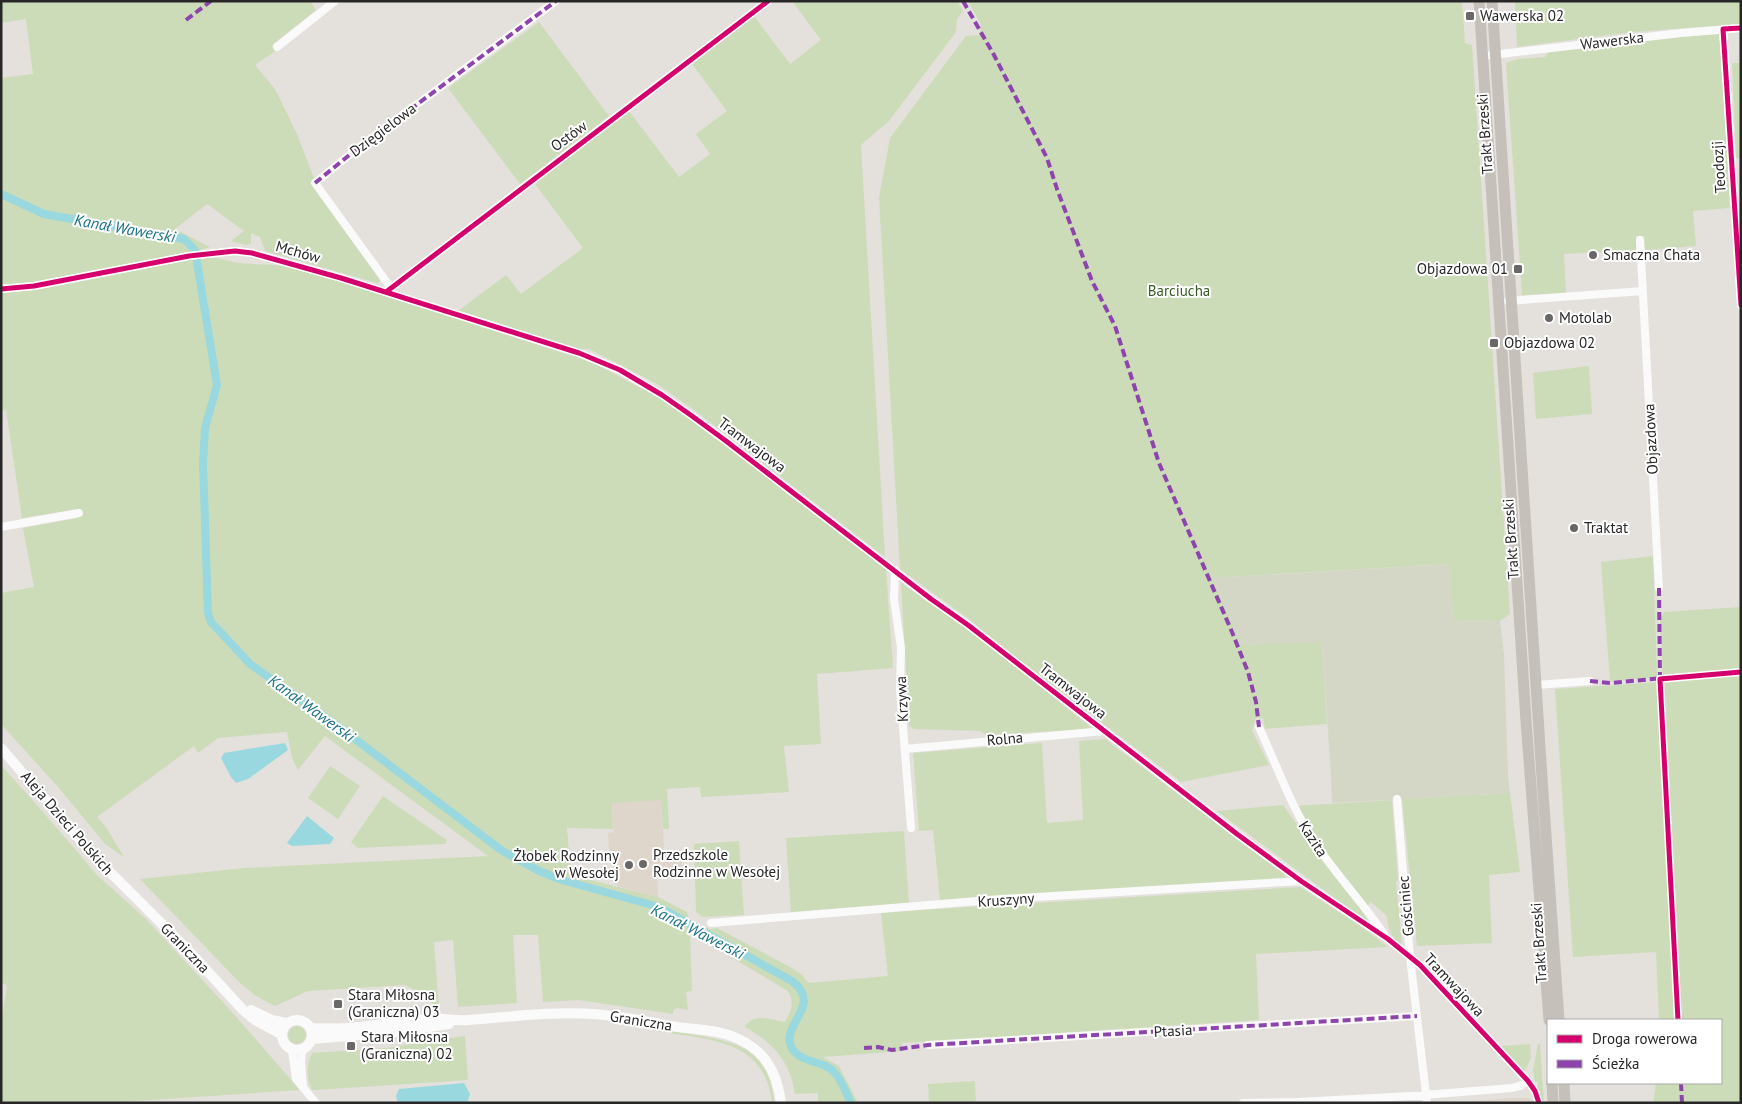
<svg xmlns="http://www.w3.org/2000/svg" width="1742" height="1104" viewBox="0 0 1742 1104" font-family="'PT Sans',sans-serif">
	<style>
		.education { fill: #ded5cb }
		.green { fill: #cddcb8 }
		.cemetery { fill: #d4d7c5 }
		.water { fill: #98d8de }
		.lines { fill: none; stroke-linecap: round; stroke-linejoin: round }
		.canal { stroke: #98d8de; stroke-width: 8 }
		.street { stroke: #fbfafa; stroke-width: 8 }
		.secondary { stroke: #fbfafa; stroke-width: 10 }
		.primary { stroke: #c5c1ba; stroke-width: 11 }
		.quiet { stroke: #8e44ad; stroke-width: 4; stroke-dasharray: 8 4; stroke-linecap: butt }
		.cycleway-casing { stroke: #fff; stroke-width: 8 }
		.cycleway { stroke: #d6006c; stroke-width: 5 }
		.poi-dot { fill: #696866; stroke: #fff; stroke-width: 2 }
		.labels { text-anchor: middle; stroke-width: 4; stroke-linejoin: round; paint-order: stroke }
		.poi-label { font-size: 15px; fill: #272727; stroke: #fff; text-anchor: start }
		.street-label { font-size: 15px; fill: #272727; stroke: #fff }
		.park-label { font-size: 15px; fill: #365a20; stroke: #fff }
		.water-label { font-size: 16px; font-style: italic; fill: #1b7386; stroke: #fff }
	</style>
	<rect width="100%" height="100%" fill="#e4e0dc"/>
	<path class="education" d="M661 799 664 849H655V852L681 850 682 871 657 872 658 897 617 886 615 856 609 849 608 833 614 832 612 803Z
		M1528 1098 1535 1103H1452L1512 1098Z"/>
	<path class="green" d="M1 1H310L316 10 273 44 277 50 255 65 275 89 297 134 314 178 311 181 381 280 377 283 265 251 260 237 251 233V244L246 245 231 241 244 231 207 204 175 229 210 247 198 251 33 282 1 285V78L33 74 26 19 1 23Z
		M792 1H957L963 11 957 19 956 32 889 121 861 145 885 557 690 407 657 384 589 349H578L458 311 506 275 521 294 583 248 535 184 629 111 679 177 710 154 696 134 727 111 692 64 754 16 790 64 821 40Z
		M968 1H1462L1465 43 1472 45 1510 614 1500 621 1454 620 1449 564 1213 578 1242 645 1322 641 1327 724 1265 729 1263 718H1256L1252 730 1269 765 1181 782 1020 662 969 619 900 569 879 197 890 138 966 36 979 35 981 25Z
		M1515 1H1741V24L1633 32 1517 47Z
		M539 22 609 116 520 184 448 88Z
		M1720 34 1730 208 1693 211 1696 246 1645 250 1644 236H1636V250L1564 254 1566 293 1522 295 1506 63 1518 59 1545 57 1549 51 1650 39Z
		M1732 63H1741V158H1736Z
		M212 257 238 263 291 266 569 355 581 356 659 398 708 432 886 569 893 668 817 674 821 744 784 746 789 792 701 797 700 787 667 789 669 829H663L661 800 612 803 613 829 567 828 571 875 658 897 687 912 689 920 710 929 717 928 792 968 801 974 809 983 888 976 881 913 904 911 1300 887 1362 927 1388 947 1256 954 1259 1020 902 1043V1051L823 1057 839 1066 858 1103H818V1093L795 1094C790 1061 773 1043 745 1027 754 1012 771 1020 785 1022 791 1011 795 1003 788 991L690 933 692 991 686 992 688 1010 677 1008 673 1010V1014L579 1000 543 1002 538 935H513L517 1003 458 1007 453 940 434 942 439 1008H436L424 995 405 985 308 991 275 1006 256 996 239 982 140 879 244 868 488 856 325 736 298 770 292 758 287 732 218 738 198 753 194 746 97 817 106 827 124 857 105 844 59 788 1 724V593L34 587 23 528 78 518 77 509 22 518 6 410 1 411V292L33 290 190 259Z
		M1589 366 1592 414 1536 419 1533 373Z
		M1653 556 1657 675 1656 677 1610 681 1601 562Z
		M901 583 969 630 1093 729 986 735 980 731 914 729 909 726Z
		M1741 607V1103H1653L1656 1083H1721V1020H1659L1656 952 1573 957 1555 689 1663 682 1660 619 1664 612Z
		M1105 739 1262 858 1284 873 1285 878 1283 879 940 900 933 830 919 831 913 753 1042 743 1047 823 1083 820 1079 741Z
		M1 765 44 813 97 875 146 919 231 1011 300 1090 105 1103H1V1023L7 985 1 983Z
		M330 766 360 786 338 819 308 798Z
		M1510 793 1520 872 1489 875 1492 943 1417 946 1402 799Z
		M383 796 447 840 445 844 358 848 351 842Z
		M1392 800 1398 881H1396L1402 944C1390 939 1388 927 1387 916L1371 902 1366 907 1301 817 1295 806Z
		M1283 805 1342 886 1368 918 1366 921 1217 811Z
		M904 831 909 903 791 912 786 838Z
		M739 841 744 915 702 917 696 912 694 844Z
		M288 1035a9 9 0 1 1 18 0a9 9 0 1 1-18 0Z
		M658 1029C671 1030 683 1033 696 1035 740 1042 770 1052 774 1103H772C765 1038 707 1040 656 1031Z
		M465 1036 468 1080 315 1090H312C306 1079 306 1064 312 1053L386 1048Z
		M1530 1044 1531 1058 1524 1073 1500 1046Z
		M1538 1044H1540L1544 1103H1540L1537 1090 1538 1082H1535L1533 1070Z
		M975 1081 976 1103H929L928 1084Z"/>
	<path class="cemetery" d="M1450 564 1454 620 1500 621 1504 655 1508 776 1510 793 1332 803 1331 774 1322 642 1242 645 1213 578Z"/>
	<path class="water" d="M285 743 288 750 248 779 236 783 231 777 221 758 224 753Z
		M307 816 334 838 330 844 292 846 287 843Z
		M464 1083 470 1094 467 1103H398L396 1096 399 1089Z"/>
	<g class="lines">
		<path class="canal" d="M1 194 44 214 184 239 195 250 217 385 205 428 203 464 208 613 211 622 250 664 342 729 501 850 539 871 562 880 659 907 792 981C822 1004 785 1022 790 1043 795 1064 823 1059 834 1072 842 1080 846 1093 851 1103"/>
		<path class="street" d="M1723 29 1741 305
			M277 47 335 1
			M1483 56 1681 33 1741 28
			M1640 240 1659 588
			M391 288 315 183 353 152 556 1
			M1 289 34 286 189 256 235 251 252 253 341 278 579 353 620 370 662 395 692 416 726 441 931 599 968 625 1237 834 1301 881 1388 939 1420 965 1528 1081 1520 1086 1512 1088 1411 1096 1297 1102 1243 1103
			M386 292 768 1
			M1508 301 1643 291
			M1 527 79 513
			M895 570 894 599 901 648 900 690 911 828
			M1536 685 1590 681
			M1259 727C1277 766 1291 806 1314 842 1336 874 1362 902 1384 934
			M905 749 1104 731
			M1397 799 1410 957 1427 1103
			M711 923 1002 899 1301 881
			M928 1045 1417 1016
			M302 1049 301 1062 303 1087
			M292 1050 296 1079 316 1103"/>
		<path class="secondary" d="M1 748 96 858 187 949 243 1010 255 1020 281 1034
			M251 1010 272 1020 287 1023
			M282 1035a15 15 0 1 1 30 0a15 15 0 1 1-30 0Z
			M310 1028C351 1031 391 1022 431 1019 444 1018 456 1021 469 1020 510 1017 553 1011 594 1014 622 1016 649 1022 677 1027 700 1030 726 1030 746 1043 769 1056 778 1078 781 1103
			M311 1039 395 1032 449 1024"/>
		<path class="primary" d="M1479 1 1526 721 1549 1020
			M1492 1 1542 778 1559 1020
			M1552 1083 1553 1103
			M1564 1083 1565 1103"/>
		<path class="quiet" d="M963 1 994 55 1047 158 1057 189 1092 281 1115 326 1159 463 1232 632 1248 672 1256 702 1259 727
			M186 20 211 1
			M315 183 353 152 556 1
			M1659 588 1660 683
			M1590 681 1610 683 1664 678
			M864 1048 878 1047 892 1050 928 1045 1417 1016
			M1681 1083 1682 1103
			M1297 1103V1102"/>
		<defs>
			<path id="cycleway" d="M1741 28 1723 29 1741 305
				M1 289 34 286 189 256 235 251 252 253 341 278 579 353 620 370 662 395 692 416 726 441 931 599 968 625 1237 834 1301 881 1388 939 1420 965 1528 1081 1535 1091 1539 1103
				M386 292 768 1
				M1678 1020 1660 679 1741 672"/>
		</defs>
		<use href="#cycleway" class="cycleway-casing"/>
		<use href="#cycleway" class="cycleway"/>
	</g>
	<g class="poi-dot">
		<rect x="1465" y="11" width="10" height="10" rx="2.5"/>
		<circle cx="1593" cy="255" r="5"/>
		<rect x="1513" y="264" width="10" height="10" rx="2.5"/>
		<circle cx="1549" cy="318" r="5"/>
		<rect x="1489" y="338" width="10" height="10" rx="2.5"/>
		<circle cx="1574" cy="528" r="5"/>
		<circle cx="643" cy="864" r="5"/>
		<circle cx="629" cy="865" r="5"/>
		<rect x="333" y="999" width="10" height="10" rx="2.5"/>
		<rect x="346" y="1041" width="10" height="10" rx="2.5"/>
	</g>
	<g class="labels">
		<g class="poi-label">
			<text x="1480" y="21">Wawerska 02</text>
			<text x="1603" y="260">Smaczna Chata</text>
			<text x="1508" y="274" text-anchor="end">Objazdowa 01</text>
			<text x="1559" y="323">Motolab</text>
			<text x="1504" y="348">Objazdowa 02</text>
			<text x="1584" y="533">Traktat</text>
			<text x="653" y="860">Przedszkole<tspan x="653" dy="17">Rodzinne w Wesołej</tspan></text>
			<text x="619" y="861" text-anchor="end">Żłobek Rodzinny<tspan x="619" dy="17">w Wesołej</tspan></text>
			<text x="348" y="1000">Stara Miłosna<tspan x="348" dy="17">(Graniczna) 03</tspan></text>
			<text x="361" y="1042">Stara Miłosna<tspan x="361" dy="17">(Graniczna) 02</tspan></text>
		</g>
		<g class="street-label">
			<text transform="translate(1612 41) rotate(-7)" y="5">Wawerska</text>
			<text transform="translate(383 130) rotate(-37)" y="5">Dzięgielowa</text>
			<text transform="translate(1485 134) rotate(-94)" y="5">Trakt Brzeski</text>
			<text transform="translate(569 136) rotate(-36)" y="5">Ostów</text>
			<text transform="translate(1719 167) rotate(-94)" y="5">Teodozji</text>
			<text transform="translate(298 252) rotate(16)" y="5">Mchów</text>
			<text transform="translate(1651 439) rotate(-93)" y="5">Objazdowa</text>
			<text transform="translate(752 445) rotate(37)" y="5">Tramwajowa</text>
			<text transform="translate(1511 539) rotate(-94)" y="5">Trakt Brzeski</text>
			<text transform="translate(1073 691) rotate(38)" y="5">Tramwajowa</text>
			<text transform="translate(902 699) rotate(-93)" y="5">Krzywa</text>
			<text transform="translate(1005 739) rotate(-5)" y="5">Rolna</text>
			<text transform="translate(67 823) rotate(49)" y="5">Aleja Dzieci Polskich</text>
			<text transform="translate(1313 839) rotate(57)" y="5">Kazita</text>
			<text transform="translate(1006 900) rotate(-4)" y="5">Kruszyny</text>
			<text transform="translate(1406 906) rotate(-95)" y="5">Gościniec</text>
			<text transform="translate(1539 943) rotate(-94)" y="5">Trakt Brzeski</text>
			<text transform="translate(185 948) rotate(46)" y="5">Graniczna</text>
			<text transform="translate(1454 985) rotate(47)" y="5">Tramwajowa</text>
			<text transform="translate(641 1021) rotate(9)" y="5">Graniczna</text>
			<text transform="translate(1173 1031) rotate(-3)" y="5">Ptasia</text>
		</g>
		<g class="park-label">
			<text x="1179" y="296">Barciucha</text>
		</g>
		<g class="water-label">
			<text transform="translate(125 228) rotate(10)" y="6">Kanał Wawerski</text>
			<text transform="translate(312 708) rotate(36)" y="6">Kanał Wawerski</text>
			<text transform="translate(698 931) rotate(27)" y="6">Kanał Wawerski</text>
		</g>
	</g>
	<rect width="1742" height="1104" fill="none" stroke="#272727" stroke-width="5"/>
	<rect x="1547" y="1019" width="175" height="65" fill="#ffffff" stroke="#a9a9a9"/>
	<rect x="1557" y="1035" width="25" height="8" fill="#d6006c" stroke="#a9a9a9"/>
	<text x="1592" y="1044" font-size="15" fill="#272727">Droga rowerowa</text>
	<rect x="1557" y="1060" width="25" height="8" fill="#8e44ad" stroke="#a9a9a9"/>
	<text x="1592" y="1069" font-size="15" fill="#272727">Ścieżka</text>
</svg>
